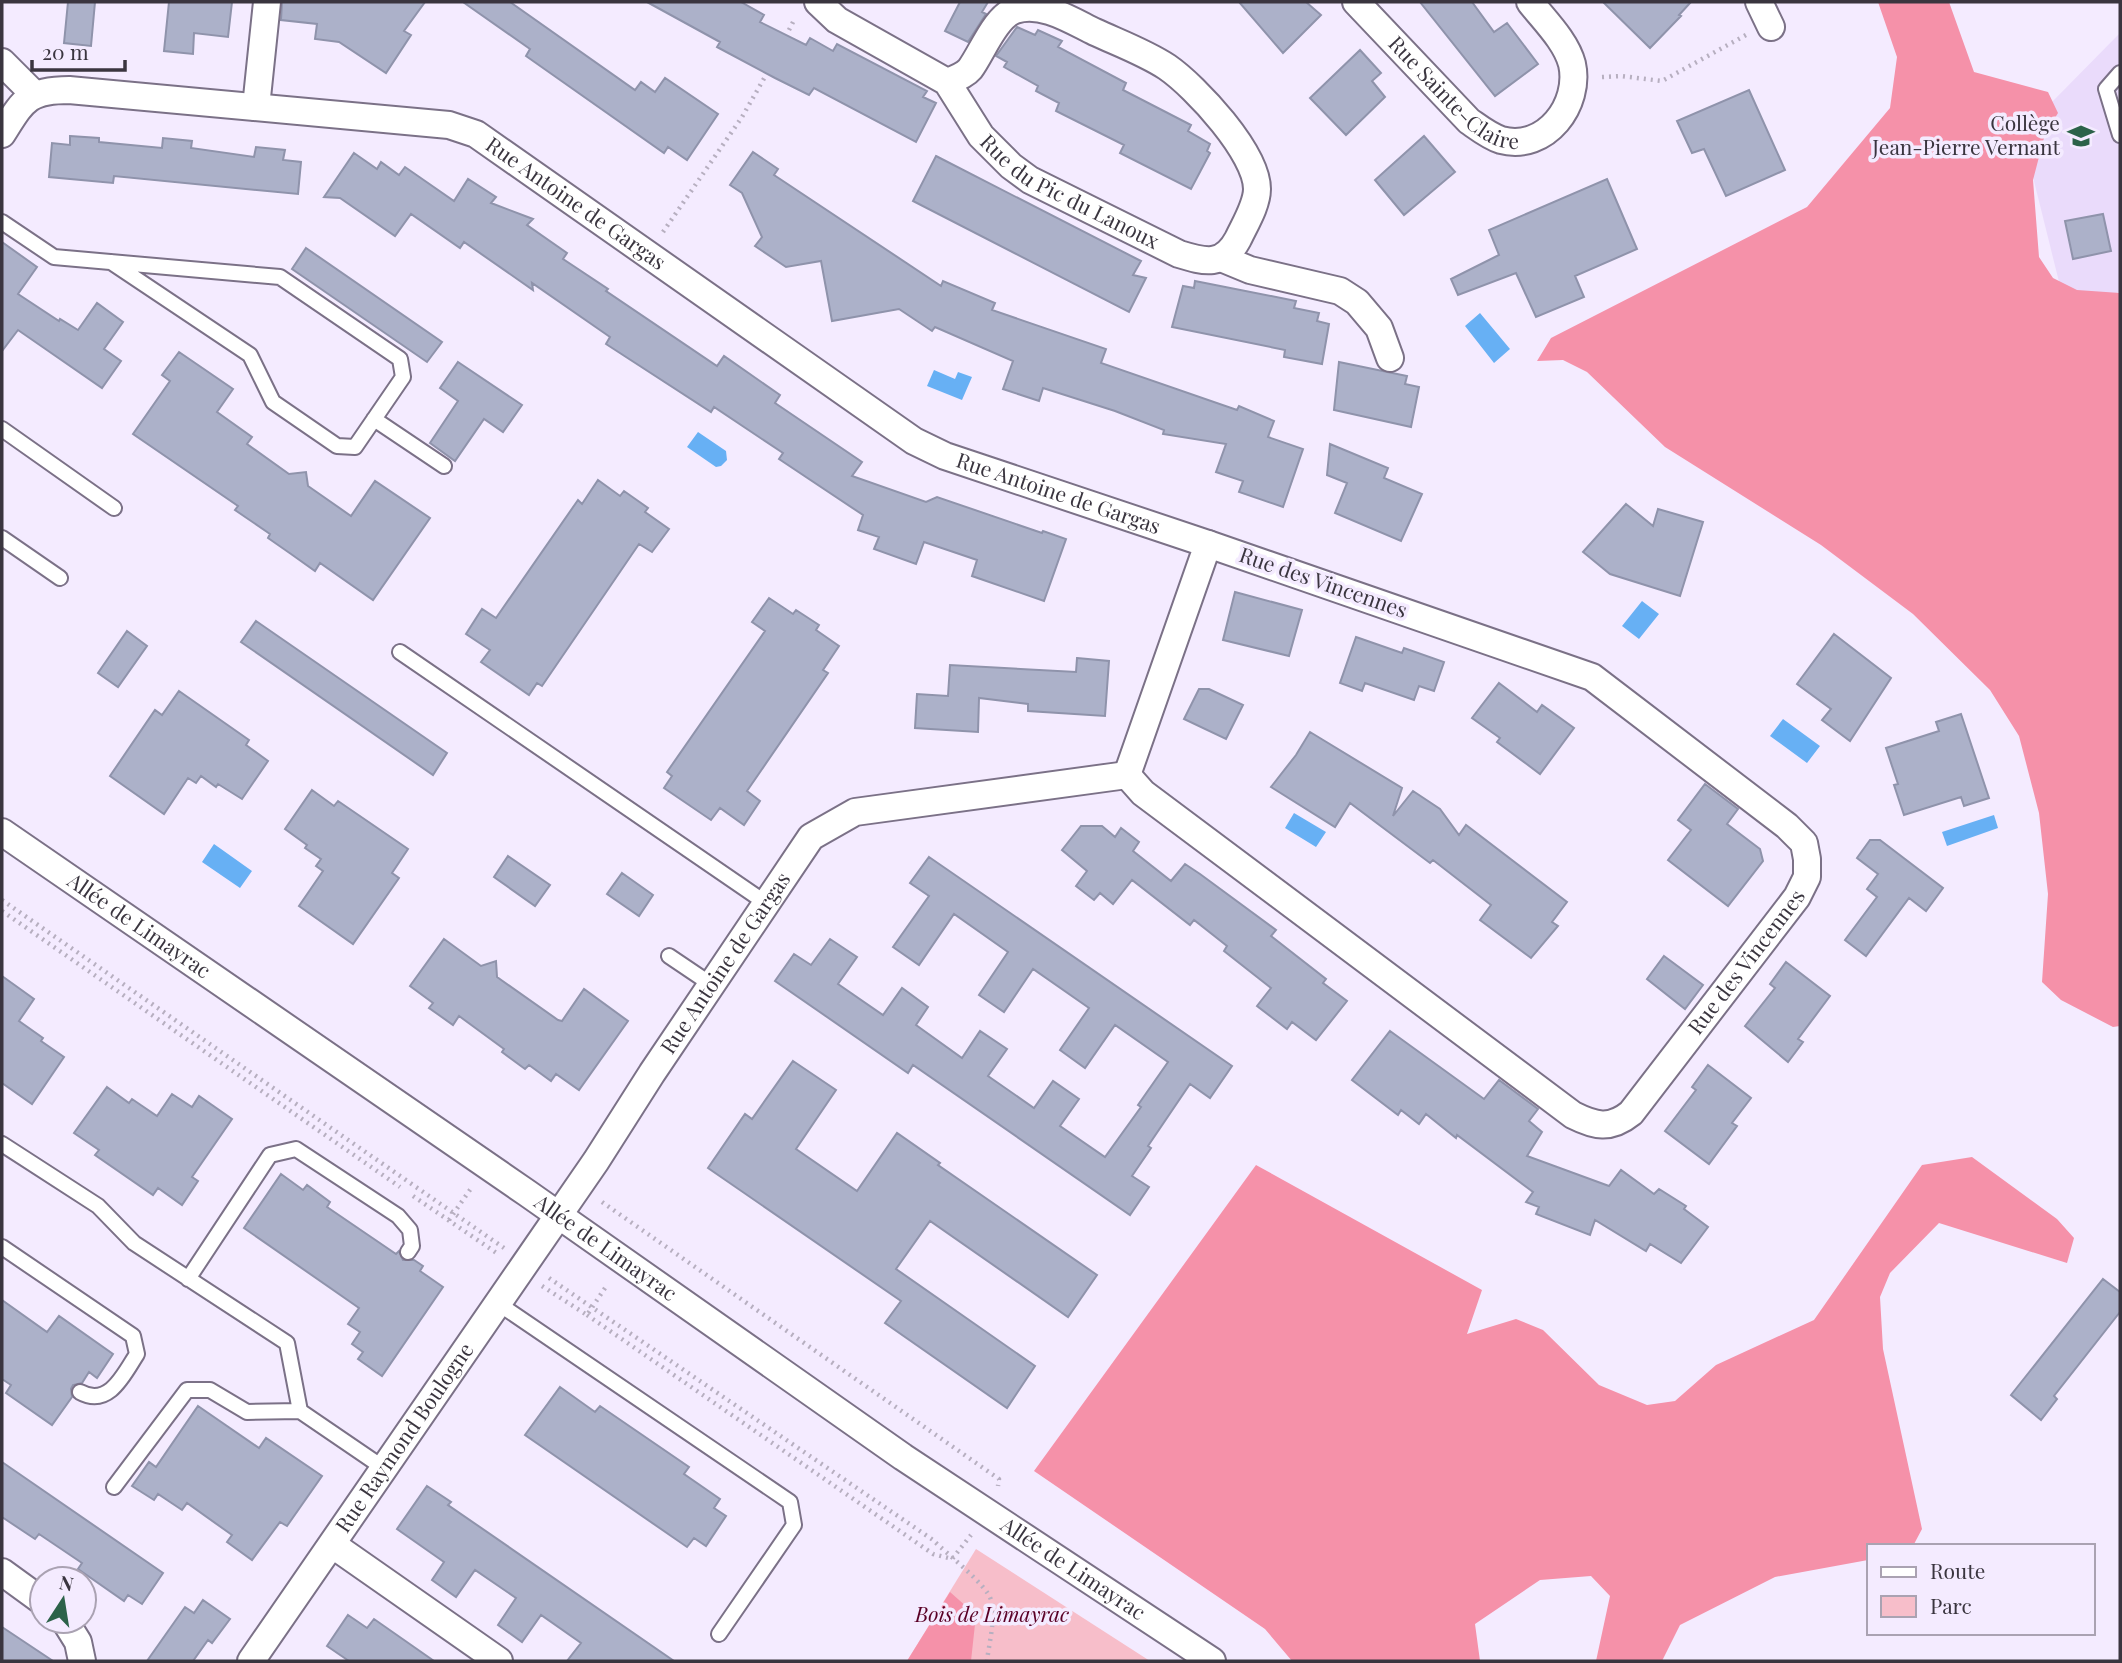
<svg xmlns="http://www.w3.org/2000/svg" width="2122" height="1663" viewBox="0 0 2122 1663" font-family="'Playfair Display',serif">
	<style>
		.built { fill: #eadbfb }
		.green { fill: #f7beca }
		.forest { fill: #f591a9 }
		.water { fill: #67b0f4 }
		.building { fill: #acb1c9; stroke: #8f93ab; stroke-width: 2 }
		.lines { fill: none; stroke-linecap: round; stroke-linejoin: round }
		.lane-casing { stroke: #7b7187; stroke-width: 18 }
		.street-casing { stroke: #7b7187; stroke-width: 30 }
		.path { stroke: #b7afc0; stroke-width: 4.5; stroke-dasharray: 2 5; stroke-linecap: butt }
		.lane { stroke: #fff; stroke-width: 14 }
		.street { stroke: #fff; stroke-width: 26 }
		.labels { text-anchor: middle; stroke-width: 7; stroke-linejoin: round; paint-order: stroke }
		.street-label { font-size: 21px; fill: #3a353f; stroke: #f4ebff }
		.poi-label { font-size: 21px; fill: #3a353f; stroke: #f4ebff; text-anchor: end }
		.park-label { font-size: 21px; font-style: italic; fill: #5a0026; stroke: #f4ebff }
	</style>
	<rect width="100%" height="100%" fill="#f4ebff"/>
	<path class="built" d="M2120 33V292L2065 306 2031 169 2051 103Z"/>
	<path class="green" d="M976 1549 1150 1661H907Z"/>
	<path class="forest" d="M1878 2H1949L1974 72 2048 92 2058 113 2045 134 2033 180 2039 257 2053 278 2077 290 2120 293V1026L2113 1027 2061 1000 2042 982 2048 894 2039 813 2019 736 1990 690 1913 614 1821 545 1665 447 1587 372 1563 360 1537 361 1551 338 1807 207 1890 108 1897 57Z
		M1972 1157 2057 1219 2074 1238 2067 1263 1939 1223 1890 1273 1880 1297 1883 1349 1922 1529 1913 1546H1868V1560L1775 1577 1680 1625 1662 1661H1596L1610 1596 1591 1576 1540 1580 1475 1624 1480 1661H1292L1265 1629 1034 1471 1256 1165 1482 1290 1467 1334 1516 1319 1543 1330 1599 1385 1647 1405 1675 1401 1716 1365 1814 1320 1922 1165Z
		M950 1592 976 1615 971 1661H907Z"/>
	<path class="water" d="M1480 313 1510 349 1494 363 1465 326Z
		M934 370 955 379 958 372 972 377 962 400 927 386Z
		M698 432 726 451 727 460 721 466 716 467 687 447Z
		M1642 601 1659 614 1639 639 1622 626Z
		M1783 719 1820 746 1807 763 1770 736Z
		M1294 813 1326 832 1316 847 1285 828Z
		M1994 815 1998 828 1947 846 1942 832Z
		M214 844 252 871 240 888 202 862Z"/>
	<path class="building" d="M68 2H95L91 46 64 43Z
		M169 2H232L228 37 194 33 193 54 164 51Z
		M282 2H425L404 31 411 35 386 73 339 42 315 39 317 24 281 20Z
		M463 2H510L635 90 641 82 655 92 665 78 718 114 687 160 668 147 664 153 526 56 530 49Z
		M647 2H741L764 15 760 22 806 45 810 38 833 51 837 44 927 91 923 97 936 103 916 142 814 88 809 95 775 78 717 47 720 42Z
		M960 2H988L982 12 986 14 968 42 945 31Z
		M1239 2H1306L1321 15 1283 53Z
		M1420 2H1472L1494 32 1507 23 1538 64 1495 96Z
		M1603 2H1691L1679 15 1681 16 1650 48Z
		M1017 27 1035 35 1038 30 1062 41 1058 47 1126 83 1123 90 1191 125 1188 131 1210 144 1207 151 1210 153 1191 189 1120 153 1124 145 1056 111 1059 103 1036 91 1038 86 1004 67 1007 62 996 56Z
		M1360 50 1381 73 1372 81 1385 97 1346 135 1310 98Z
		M1749 90 1785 170 1726 196 1704 149 1692 153 1677 121Z
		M70 136 99 138V142L162 148 163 138 192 141 191 148 254 157 256 147 285 150 283 160 301 162 298 194 114 176 113 183 49 177 52 143 70 145Z
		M1424 136 1455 172 1404 215 1375 180Z
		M753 152 778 169 774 175 941 286 943 281 995 303 992 310 1106 349 1101 363 1237 410 1239 406 1274 421 1268 437 1303 449 1283 507 1239 492 1243 481 1216 472 1226 444 1163 434 1164 430 1115 411 1043 388 1039 401 1003 389 1013 361 935 327 932 331 899 309 832 321 821 261 786 267 755 246 762 237 742 193 730 185Z
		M354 153 377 169 381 162 399 175 405 167 454 201 468 179 496 197 491 203 533 219 527 225 567 253 563 259 608 289 606 291 717 366 724 356 780 395 775 403 862 462 852 476 926 502 937 497 1042 533 1043 531 1066 539 1044 601 972 576 977 560 924 542 916 564 874 549 879 537 858 530 863 515 779 459 783 453 714 407 711 412 606 344 610 337 532 283 533 290 464 242 460 248 411 214 395 236 340 198 324 197Z
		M936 156 1141 261 1133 275 1146 278 1129 312 913 201Z
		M1607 179 1637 249 1575 276 1584 297 1536 317 1516 273 1458 295 1451 279 1499 255 1489 230Z
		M2103 214 2111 251 2073 259 2065 221Z
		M2 242 37 267 18 294 59 321 60 319 78 330 97 303 123 322 104 349 121 361 102 388 18 330 2 351Z
		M306 248 442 342 427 362 292 269Z
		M1195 281 1296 301 1294 308 1319 313 1317 321 1329 324 1322 364 1284 357 1285 350 1172 327 1183 286 1194 288Z
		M179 352 233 389 217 412 252 437 247 444 289 474 306 472 308 486 351 516 375 481 430 518 373 600 320 563 315 571 291 554 268 538 270 534 235 510 238 506 133 434 170 381 162 375Z
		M458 362 522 405 503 432 484 419 455 461 430 443 458 401 440 388Z
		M1339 362 1407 376 1405 384 1419 387 1411 427 1334 410Z
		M1330 444 1388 468 1384 478 1422 494 1401 541 1335 513 1347 483 1327 475Z
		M598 480 620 496 624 491 648 508 645 512 669 529 652 552 639 544 542 686 537 683 529 695 481 662 490 650 466 634 482 609 496 618 578 500 582 504Z
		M1626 504 1653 526 1658 509 1703 522 1680 596 1610 574 1583 552Z
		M1235 592 1302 610 1289 656 1223 640Z
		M769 598 793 614 796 610 819 625 816 630 839 646 823 670 828 673 747 791 760 801 744 825 720 808 711 820 664 788 672 776 667 772 765 631 752 622Z
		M256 621 447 753 433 775 241 642Z
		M127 631 147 646 118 687 98 673Z
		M1834 634 1891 678 1850 741 1822 720 1831 709 1797 684Z
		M1356 637 1402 653 1404 648 1444 662 1434 691 1419 686 1414 700 1365 683 1362 691 1340 683Z
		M1077 658 1109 661 1105 716 1028 711V704L979 698 978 732 915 728 917 694 948 696 950 665 1076 672Z
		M1499 683 1537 712 1542 705 1574 728 1540 774 1497 742 1500 738 1472 718Z
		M1199 689H1209L1243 705 1226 739 1184 719Z
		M179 691 249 740 246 745 268 761 242 799 218 784 216 787 201 776 196 783 188 778 164 814 110 776 155 710 162 715Z
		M1961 714 1989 798 1964 806 1961 797 1904 815 1894 785 1898 784 1886 748 1939 731 1936 722Z
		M1310 732 1402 788 1393 816 1413 791 1440 809 1459 835 1466 825 1567 902 1552 922 1558 926 1531 958 1480 920 1491 905 1433 860 1430 863 1350 803 1335 827 1271 787 1296 755Z
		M1705 784 1738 809 1727 824 1760 849 1763 861 1728 906 1668 860 1691 830 1678 820Z
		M312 790 334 806 338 801 408 849 392 873 399 878 353 944 299 906 323 871 316 866 321 859 305 848 307 845 285 829Z
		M1081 826H1102L1115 837 1121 828 1139 842 1133 851 1171 881 1185 864 1200 874 1276 930 1271 936 1326 979 1323 983 1347 1001 1316 1040 1292 1022 1287 1029 1257 1006 1271 988 1224 951 1227 946 1194 920 1190 925 1132 880 1113 904 1100 893 1094 900 1076 886 1087 871 1062 850Z
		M1870 840H1880L1943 888 1926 911 1909 898 1866 956 1845 940 1877 897 1867 889 1878 874 1857 858Z
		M508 856 550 885 535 906 494 877Z
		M929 857 1232 1066 1210 1098 1190 1084 1148 1146 1151 1148 1132 1176 1149 1187 1130 1215 913 1065 908 1073 775 981 794 954 811 965 830 939 857 957 838 984 883 1015 902 988 928 1007 916 1025 962 1058 980 1031 1007 1049 988 1076 1034 1108 1053 1081 1079 1099 1060 1126 1105 1157 1141 1107 1138 1105 1168 1062 1115 1025 1085 1068 1060 1050 1089 1008 1033 969 1004 1012 979 995 1008 952 954 914 919 965 893 947 929 896 910 883Z
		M622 873 653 895 639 916 607 894Z
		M444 939 481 966 496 961 497 977 558 1020 562 1021 584 989 628 1021 579 1090 556 1074 551 1081 529 1065 525 1069 502 1052 504 1049 459 1016 453 1025 429 1008 433 1003 410 986Z
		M1664 956 1703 985 1685 1009 1647 979Z
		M1786 962 1830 996 1798 1039 1803 1042 1788 1062 1745 1026 1775 988 1770 984Z
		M2 976 34 999 19 1021 43 1038 41 1041 64 1057 32 1104 2 1083Z
		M1390 1031 1484 1099 1499 1080 1538 1109 1529 1121 1542 1132 1527 1156 1609 1186 1621 1170 1654 1194 1659 1189 1686 1206 1684 1209 1708 1227 1681 1263 1650 1244 1646 1251 1595 1220 1590 1235 1536 1214 1539 1207 1526 1202 1533 1192 1457 1135 1456 1138 1426 1114 1419 1124 1401 1110 1398 1115 1352 1080Z
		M793 1061 836 1090 796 1149 857 1191 897 1133 940 1163 938 1165 1097 1275 1068 1317 930 1221 896 1269 1035 1366 1007 1408 885 1323 901 1301 708 1168 745 1114 752 1119Z
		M1708 1065 1751 1098 1732 1123 1737 1126 1709 1164 1665 1131 1696 1090 1692 1087Z
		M107 1087 129 1103 132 1099 157 1116 172 1094 192 1107 199 1096 232 1119 192 1177 198 1181 182 1205 158 1188 153 1195 95 1155 99 1150 74 1133Z
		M281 1174 303 1190 307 1185 330 1202 327 1207 396 1254 399 1251 403 1260H414L423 1266 420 1271 443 1287 382 1376 358 1359 363 1352 352 1344 360 1332 348 1324 359 1308 244 1228Z
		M2103 1279 2120 1292V1312L2054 1396 2057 1399 2041 1420 2011 1395Z
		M2 1300 47 1332 59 1316 113 1354 97 1378 89 1372 82 1383 73 1385 71 1389 72 1397 52 1425 6 1393 11 1385 2 1379Z
		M560 1387 595 1412 600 1406 689 1467 684 1474 720 1499 714 1508 726 1516 706 1546 694 1538 687 1547 525 1435Z
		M198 1406 259 1448 266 1438 322 1476 287 1526 280 1522 252 1560 227 1542 232 1535 187 1503 182 1510 158 1494 154 1500 132 1486 149 1462 156 1467Z
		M2 1462 163 1573 142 1604 128 1595 124 1601 78 1569 82 1563 39 1534 35 1539 2 1517Z
		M427 1486 451 1502 448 1505 674 1661H567L581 1643 541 1615 522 1642 498 1625 516 1598 475 1570 456 1597 432 1580 444 1562 397 1529Z
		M203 1600 230 1619 212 1643 208 1640 193 1661H147L185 1607 194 1613Z
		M348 1615 367 1628 374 1619 434 1661H349L327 1646Z
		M2 1627 53 1661H2Z"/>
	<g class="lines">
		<defs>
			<path id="lane" d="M2120 73 2106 89 2120 135
				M2 222 54 257 280 277 400 359 403 377 355 447 337 446 273 402 250 355 111 262
				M374 419 444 466
				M2 429 114 508
				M2 538 60 578
				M400 652 766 903
				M669 956 712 985
				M2 1144 98 1206 134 1243 287 1343 300 1411 385 1469
				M2 1247 133 1336 137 1354C124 1374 109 1408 80 1392
				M188 1279 270 1155 296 1149 398 1216 410 1230 412 1246 408 1252
				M499 1304 790 1502 794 1525 719 1634
				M114 1487 187 1390H210L247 1412 300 1411"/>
			<g id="street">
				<path id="s1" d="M818 2 837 20 947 82 981 136 1011 166 1030 180 1179 254C1205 262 1223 267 1238 239 1245 224 1257 205 1257 189 1257 153 1196 87 1167 67 1146 53 1119 43 1095 32 1072 21 1042 1 1015 10 995 17 982 53 970 69 965 75 955 79 947 82"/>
				<path id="s2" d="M1356 2 1469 121C1479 128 1489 136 1501 140 1546 152 1581 104 1572 64 1566 41 1544 20 1530 2"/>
				<path d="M1759 2 1771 27"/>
				<path d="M2 62 34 94"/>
				<path d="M256 107 267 2"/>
				<path id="s3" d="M2 134C23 101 27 90 69 90L449 125 476 134 914 441 945 456 1208 544 1127 775"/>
				<path d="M1221 258 1250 270 1340 291 1357 302 1379 328 1390 358"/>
				<path id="s4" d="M1127 775 1143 793 1573 1115C1595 1126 1610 1130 1631 1113L1797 897 1807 877V859L1804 843 1787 826 1592 677 1208 544"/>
				<path id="s5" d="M2 832 527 1193 903 1457 1212 1661"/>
				<path d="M333 1545 499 1661"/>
				<path d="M2 1572 42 1601"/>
				<path d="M65 1621 78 1642 82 1661"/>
				<path id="s6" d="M251 1661 596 1161 652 1073 811 837 855 812 1127 775"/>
			</g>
		</defs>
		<use href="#lane" class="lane-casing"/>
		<use href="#street" class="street-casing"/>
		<path class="path" d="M789 30 795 18
			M1602 77 1621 76 1662 81 1746 35
			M663 232 742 117 766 75
			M2 900 504 1248
			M2 911 400 1187
			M413 1196 498 1254
			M602 1202 999 1479 998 1486
			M449 1220 472 1187
			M549 1278 933 1540C947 1554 987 1585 991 1600 996 1618 989 1643 987 1661
			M542 1286 587 1315 607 1285
			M587 1315 933 1554 952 1559 971 1535"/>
		<use href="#lane" class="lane"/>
		<use href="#street" class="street"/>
	</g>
	<defs>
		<symbol id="school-bare" viewBox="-9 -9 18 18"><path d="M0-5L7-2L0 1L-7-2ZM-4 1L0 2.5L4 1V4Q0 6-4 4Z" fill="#2c6249" stroke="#f4ebff" stroke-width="2.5" paint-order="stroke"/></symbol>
	</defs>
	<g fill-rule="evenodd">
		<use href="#school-bare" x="2062" y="117" width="38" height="38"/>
	</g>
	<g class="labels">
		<g class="street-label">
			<text dy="7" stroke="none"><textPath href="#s2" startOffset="136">Rue Sainte-Claire</textPath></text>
			<text dy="7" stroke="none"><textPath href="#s1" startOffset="322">Rue du Pic du Lanoux</textPath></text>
			<text dy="7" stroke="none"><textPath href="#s3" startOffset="618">Rue Antoine de Gargas</textPath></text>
			<text dy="7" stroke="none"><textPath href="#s3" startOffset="1185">Rue Antoine de Gargas</textPath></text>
			<text transform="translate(1323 583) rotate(19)" y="7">Rue des Vincennes</text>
			<text dy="7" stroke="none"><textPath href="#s5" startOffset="166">Allée de Limayrac</textPath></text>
			<text dy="7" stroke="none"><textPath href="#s4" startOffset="814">Rue des Vincennes</textPath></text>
			<text dy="7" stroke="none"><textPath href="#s6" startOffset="844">Rue Antoine de Gargas</textPath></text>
			<text dy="7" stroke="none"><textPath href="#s5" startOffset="733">Allée de Limayrac</textPath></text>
			<text dy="7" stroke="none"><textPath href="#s6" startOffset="271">Rue Raymond Boulogne</textPath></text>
			<text dy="7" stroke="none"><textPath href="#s5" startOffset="1300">Allée de Limayrac</textPath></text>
		</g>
		<g class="poi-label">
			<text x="2060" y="131">Collège<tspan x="2060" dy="24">Jean-Pierre Vernant</tspan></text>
		</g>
		<g class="park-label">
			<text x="992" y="1622">Bois de Limayrac</text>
		</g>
	</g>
	<rect width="2122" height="1663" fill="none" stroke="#3a353f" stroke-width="7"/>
	<rect x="1867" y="1544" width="228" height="91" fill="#f4ebff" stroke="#aaa2b2" stroke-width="2"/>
	<rect x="1881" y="1567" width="35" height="10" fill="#ffffff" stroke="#aaa2b2" stroke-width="2"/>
	<text x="1930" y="1579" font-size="21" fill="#3a353f">Route</text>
	<rect x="1881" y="1596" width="35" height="21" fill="#f7beca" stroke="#aaa2b2" stroke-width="2"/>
	<text x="1930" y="1614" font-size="21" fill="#3a353f">Parc</text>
	<g transform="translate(63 1600) rotate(12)"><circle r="33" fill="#f4ebff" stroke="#aaa2b2" stroke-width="2"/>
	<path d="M0-5L12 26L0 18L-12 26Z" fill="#2c6249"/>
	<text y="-10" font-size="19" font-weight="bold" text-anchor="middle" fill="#3a353f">N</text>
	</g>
	<path d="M32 60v10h93v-10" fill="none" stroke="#3a353f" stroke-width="3.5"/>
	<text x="42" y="60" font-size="21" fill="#3a353f" stroke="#f4ebff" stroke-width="5" paint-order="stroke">20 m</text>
</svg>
